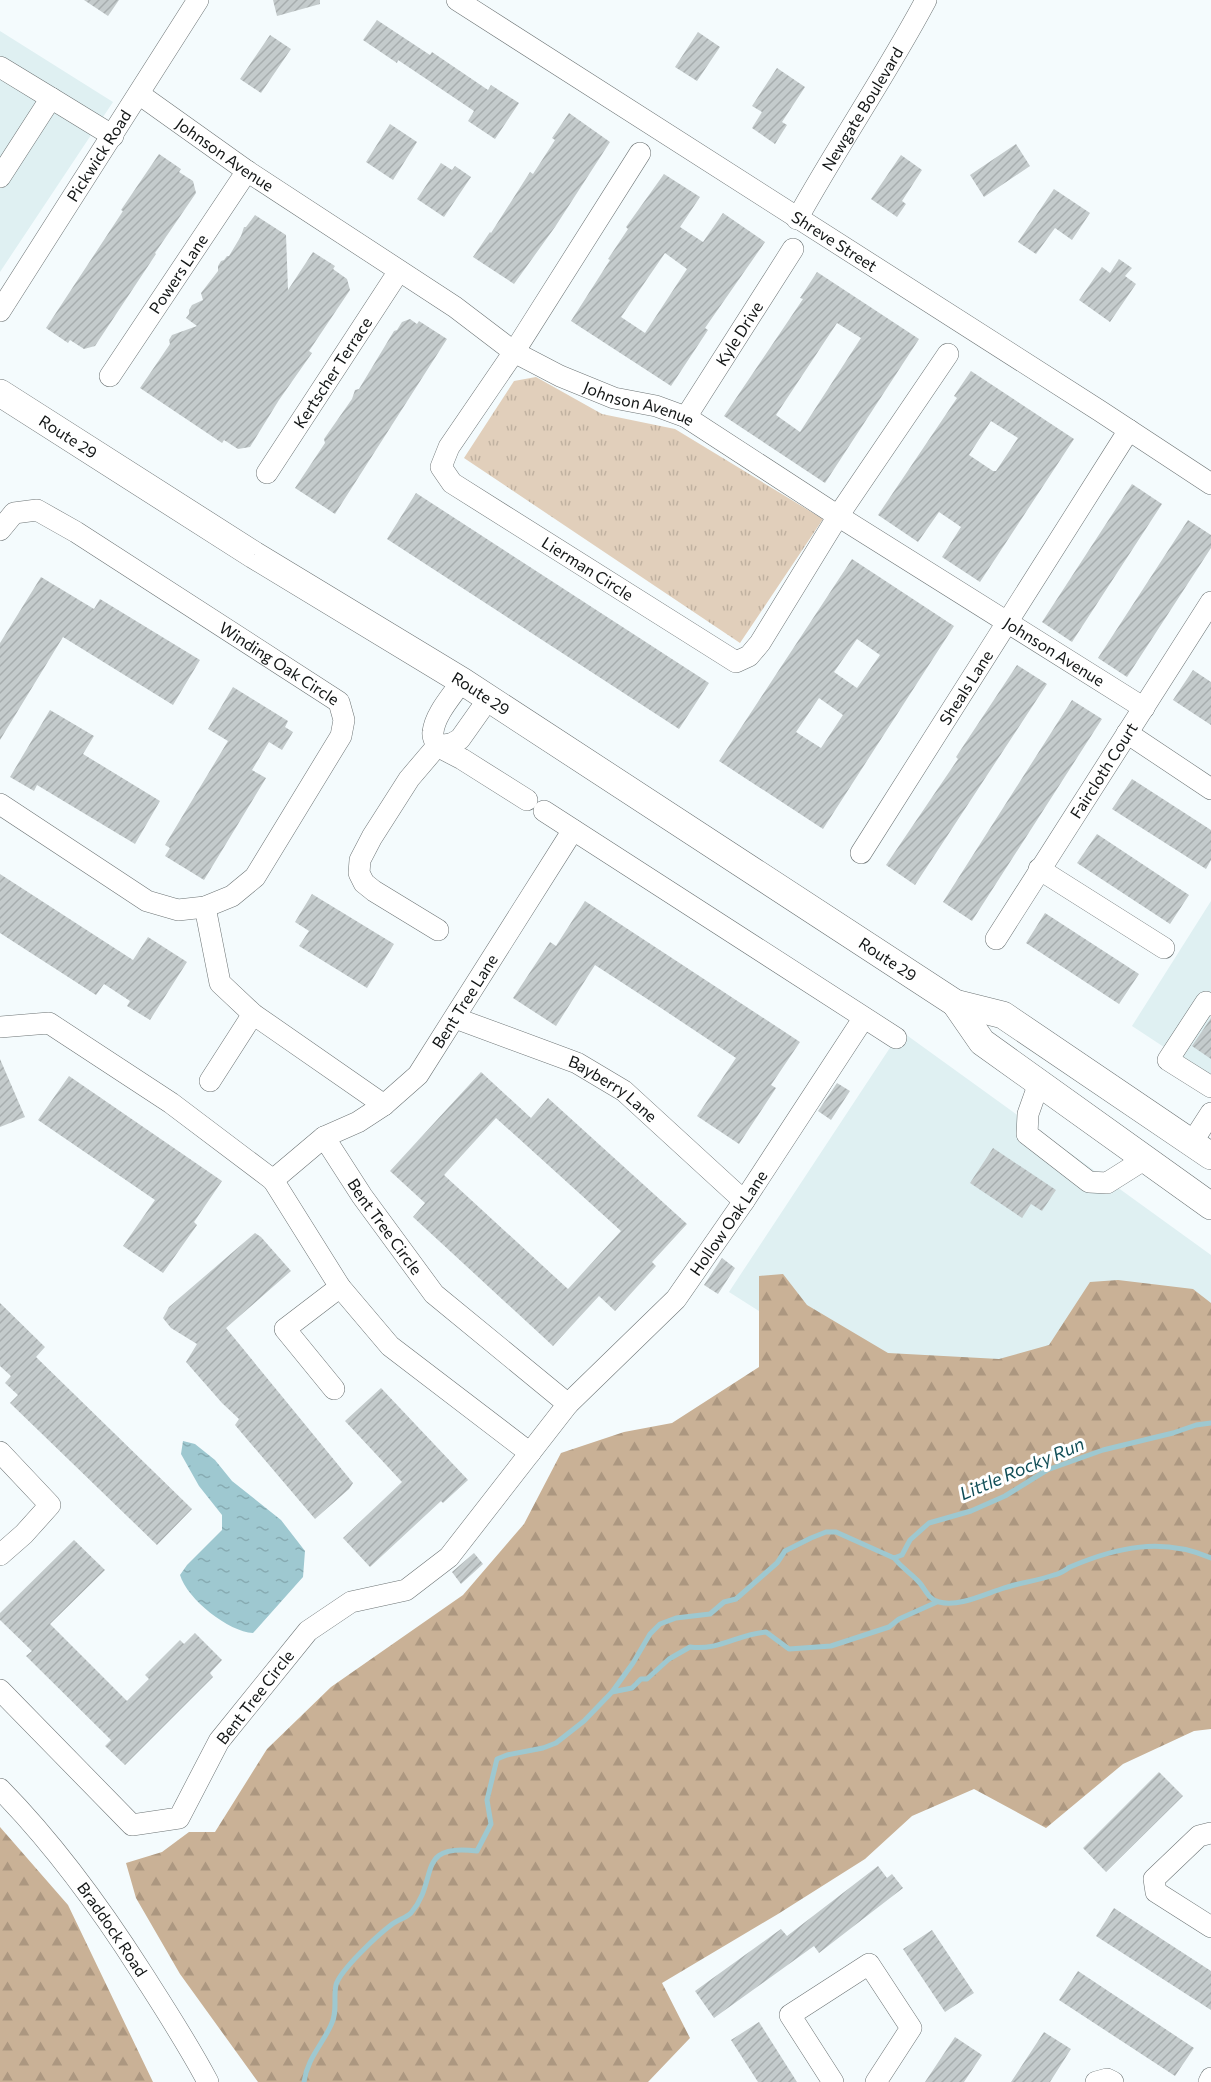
<svg xmlns="http://www.w3.org/2000/svg" width="1211" height="2082" viewBox="0 0 1211 2082" font-family="Commissioner,sans-serif">
	<style>
		.built { fill: #dff0f2 }
		.forest { fill: url(#forest-firs) }
		.park { fill: url(#park-tufts) }
		.water { fill: url(#water-ripples) }
		.lines { fill: none; stroke-linecap: round; stroke-linejoin: round }
		.stream { stroke: #9ec8d0; stroke-width: 5 }
		.building { fill: url(#building-hatch); fill-rule: evenodd }
		.minor-casing { stroke: #6d7475; stroke-width: 22 }
		.major-casing { stroke: #6d7475; stroke-width: 28 }
		.minor { stroke: #fff; stroke-width: 21 }
		.major { stroke: #fff; stroke-width: 27 }
		.labels { text-anchor: middle; stroke-width: 6; stroke-linejoin: round; paint-order: stroke }
		.street-label { font-size: 16px; fill: #121515; stroke: #fff }
		.water-label { font-size: 18px; font-style: italic; fill: #114e57; stroke: #fff }
	</style>
	<defs>
		<pattern id="forest-firs" width="22" height="20" patternUnits="userSpaceOnUse" patternTransform="scale(1.5)"><rect width="22" height="20" fill="#c9b196"/><path d="M5 1l3.5 6h-7zM16 11l3.5 6h-7z" fill="#ac9780"/></pattern>
		<pattern id="park-tufts" width="24" height="20" patternUnits="userSpaceOnUse" patternTransform="scale(1.5)"><rect width="24" height="20" fill="#e1cfbb"/><path d="M3 7l-1-3M5 7V3M7 7l1-3M15 17l-1-3M17 17v-4M19 17l1-3" fill="none" stroke="#c0b1a0"/></pattern>
		<pattern id="water-ripples" width="26" height="14" patternUnits="userSpaceOnUse" patternTransform="scale(1.5)"><rect width="26" height="14" fill="#9ec8d0"/><path d="M2 4q2-2 4 0t4 0M15 11q2-2 4 0t4 0" fill="none" stroke="#87abb2"/></pattern>
		<pattern id="building-hatch" width="6" height="6" patternUnits="userSpaceOnUse" patternTransform="scale(1.5)"><rect width="6" height="6" fill="#c4cbcc"/><path d="M-1 1l2-2M0 6l6-6M5 7l2-2" fill="none" stroke="#a7adae"/></pattern>
	</defs>
	<rect width="100%" height="100%" fill="#f4fbfd"/>
	<path class="built" d="M0 31 113 102 0 272Z
		M1211 901V1078L1132 1026Z
		M901 1031 1211 1255V1405L1018 1475 729 1292Z"/>
	<path class="forest" d="M783 1274 807 1305 888 1353 999 1359 1049 1345 1090 1282 1118 1280 1193 1289 1211 1303V1729L1194 1731 1123 1764 1046 1828 974 1789 912 1816 865 1859 778 1914 662 1983 690 2038 648 2082H258L180 1974 136 1898 126 1863 162 1852 189 1832H215L267 1749 331 1687 463 1595 524 1524 561 1453 624 1432 672 1423 759 1367V1276Z
		M0 1827 68 1905 153 2082H0Z"/>
	<path class="park" d="M536 377 602 414 675 429 823 519 740 643 464 458 514 381Z"/>
	<path class="water" d="M183 1441 195 1444 215 1460 232 1481 281 1520 305 1551 303 1577 253 1633C229 1632 187 1599 180 1575L187 1565 222 1530V1515L199 1486 181 1454Z"/>
	<g class="lines">
		<path class="stream" d="M894 1558C903 1569 908 1571 917 1580 925 1587 927 1599 939 1602 958 1607 983 1595 1001 1589 1018 1583 1036 1581 1054 1575 1060 1574 1065 1570 1070 1567 1117 1547 1162 1537 1211 1558
			M612 1692 632 1688 641 1679H647L669 1659 690 1647C719 1651 738 1634 766 1632L789 1649 831 1646 889 1627 899 1619 937 1602
			M304 2082C307 2059 322 2045 331 2025 338 2012 333 1998 336 1985 340 1970 379 1934 391 1925 397 1920 406 1918 411 1913 440 1879 414 1843 477 1851L491 1824 487 1800 497 1759 507 1755 543 1748 556 1743 584 1721 612 1692 633 1663 650 1634 660 1624 676 1618 710 1614 724 1602 736 1599 777 1563 785 1551 811 1538 826 1532H836L894 1558 902 1555 910 1540 929 1523 971 1511 1005 1496 1047 1470 1103 1450 1173 1433 1196 1425 1211 1423"/>
	</g>
	<path class="building" d="M84 0H119L108 16Z
		M273 0H320V4L277 16Z
		M377 20 430 55 432 52 488 90 491 85 519 103 495 139 468 121 474 111 398 60 397 63 363 40Z
		M698 32 720 47 697 81 675 67Z
		M270 35 291 49 261 93 240 79Z
		M777 68 805 87 782 122 787 125 775 144 752 128 762 112 752 106Z
		M569 113 610 142 555 227 514 284 473 257 490 232 491 233 530 172 533 174 555 140 552 138Z
		M390 124 417 142 393 180 366 162Z
		M1016 144 1030 166 984 197 970 175Z
		M159 154 181 169 179 172 193 181 196 193 155 253 156 254 95 346 84 349 70 340 68 343 46 328 123 211 121 210Z
		M901 155 922 170 902 201 906 204 897 217 871 199Z
		M441 163 452 170 455 166 471 177 444 217 417 199Z
		M664 174 700 197 680 227 703 242 723 213 765 242 705 328 708 330 671 386 571 321 610 260 608 259 628 229 626 227ZM665 253 687 269 645 333 621 317Z
		M1054 189 1090 213 1072 240 1055 228 1036 254 1018 242Z
		M255 215 286 235 288 290 313 252 335 266 333 269 347 279 350 290 309 351 312 353 279 400 250 447 238 449 224 440 222 443 140 388 170 344 169 340 172 335 197 326 186 318 189 314V310L192 305 203 300 201 293 218 271V266L221 261 224 260 227 256H229L241 236 244 227H246Z
		M1119 259 1132 268 1125 276 1136 284 1110 322 1079 300 1102 267 1110 273Z
		M817 272 919 339 825 483 724 416 803 299 800 298ZM837 323 861 338 800 432 776 415Z
		M410 319 417 324 419 321 447 339 335 514 295 488 325 443 324 439 352 399 355 390 359 389 394 331 397 330 402 322Z
		M971 371 1074 439 980 582 942 557 961 527 939 512 918 542 878 515 957 398 954 396ZM991 421 1018 438 996 471H993L969 455Z
		M1132 484 1162 504 1072 642 1042 622Z
		M416 493 709 683 679 729 387 539Z
		M1188 520 1211 535V548L1127 677 1098 658Z
		M852 559 954 626 823 829 719 761ZM857 639 880 655 857 688 834 672ZM819 698 843 715 821 748 796 732Z
		M41 577 94 609 100 599 200 660 173 705 63 637 0 740V643Z
		M1017 665 1047 684 915 885 886 865 958 759 956 757Z
		M1193 670 1211 682V725L1173 700Z
		M233 687 288 721 285 727 293 732 282 750 269 742 252 770 266 778 204 880 165 856 170 848 165 845 228 741 208 729Z
		M1072 700 1102 719 972 921 943 902Z
		M50 710 94 736 83 754 160 801 135 844 37 785 34 791 10 777Z
		M1132 779 1211 830V860L1206 869 1112 809Z
		M1097 834 1189 895 1170 924 1077 863Z
		M0 874 133 960 148 937 187 962 150 1020 127 1006 130 1001 104 984 96 995 0 933Z
		M312 894 394 944 367 988 299 946 309 931 295 922Z
		M585 901 800 1042 771 1085 776 1088 739 1144 697 1116 736 1058 658 1006 595 965 556 1026 513 998 550 942 556 946Z
		M1045 913 1139 974 1119 1004 1026 943Z
		M1211 1018V1059L1192 1046Z
		M0 1059 25 1117 0 1127Z
		M481 1072 531 1118 548 1098 687 1224 652 1262 656 1266 615 1311 599 1296 553 1346 413 1217 425 1203 390 1171ZM496 1118 621 1231 568 1289 444 1175Z
		M69 1076 222 1181 194 1222 197 1225 163 1273 123 1246 155 1200 38 1120Z
		M837 1083 850 1091 831 1120 818 1111Z
		M993 1148 1056 1190 1042 1211 1031 1204 1022 1218 970 1183Z
		M255 1233 261 1237 291 1271 226 1328 353 1483 349 1489 315 1519 235 1425 239 1419 222 1403 186 1362 197 1344 171 1328 163 1318 169 1307Z
		M722 1258 735 1268 718 1294 704 1285Z
		M0 1303 45 1347 36 1357 192 1509 157 1545 10 1403 18 1395 5 1383 11 1376 0 1366Z
		M381 1388 468 1480 443 1503 441 1501 370 1567 343 1538 402 1482 345 1421Z
		M74 1540 105 1570 50 1624 127 1701 149 1679 145 1675 180 1640 184 1644 195 1633 222 1660 210 1673 213 1677 125 1765 105 1746 111 1740 26 1656 32 1651 0 1620V1613Z
		M474 1553 483 1564 461 1584 452 1572Z
		M1159 1772 1183 1796 1106 1872 1083 1848Z
		M878 1866 887 1878 892 1874 903 1888 819 1953 814 1946 714 2018 695 1991 781 1929 787 1936Z
		M1114 1908 1211 1971V2010L1096 1936Z
		M932 1930 974 1993 945 2012 903 1949Z
		M1078 1971 1194 2048 1175 2076 1059 2000Z
		M759 2022 797 2082H758L731 2040Z
		M1044 2032 1071 2049 1050 2082H1011Z
		M955 2037 982 2055 964 2082H925Z"/>
	<g class="lines">
		<defs>
			<g id="minor">
				<path id="s1" d="M457 0 1100 411 1211 484"/>
				<path d="M0 67 51 98"/>
				<path id="s2" d="M139 94 247 171 455 307 514 352 560 376 614 398 656 406 686 417 838 516 1144 708"/>
				<path id="s3" d="M640 153 514 352 449 447 441 467 452 483 736 662 749 656 760 643 838 516 948 354"/>
				<path d="M0 177 51 98 113 136"/>
				<path id="s4" d="M797 219C838 145 886 75 926 0"/>
				<path id="s5" d="M0 311 198 0"/>
				<path id="s6" d="M110 376 247 171"/>
				<path id="s7" d="M686 417 793 249"/>
				<path id="s8" d="M267 473 399 271"/>
				<path id="s9" d="M0 530 14 513 37 510 76 532 339 702 344 720 341 736 255 877 232 896 205 907 178 910 147 901 0 804"/>
				<path d="M462 681C452 696 435 714 433 732 432 737 435 741 437 746L462 759 527 800"/>
				<path d="M1127 733 1211 789"/>
				<path d="M544 811 896 1038"/>
				<path id="s10" d="M861 853 1129 430"/>
				<path d="M1039 869 1164 948"/>
				<path d="M205 907 220 983 253 1014 384 1105"/>
				<path d="M438 930 374 891 364 883 359 873 360 860 372 837 409 779 437 746 451 744 460 739 489 698"/>
				<path id="s11" d="M996 939 1211 602"/>
				<path d="M1211 1005 1206 1002 1168 1060 1211 1087"/>
				<path id="s12" d="M455 1018 577 1063 624 1091 744 1201"/>
				<path id="s13" d="M0 1027 49 1023 171 1103 273 1180 324 1137 362 1196 434 1294 568 1404 449 1557 406 1590 351 1602 308 1631 219 1741 179 1818 132 1825 0 1690"/>
				<path d="M210 1081 253 1014"/>
				<path d="M1039 1083 1028 1114 1027 1134 1089 1182 1107 1183 1145 1159"/>
				<path id="s14" d="M324 1137 358 1122 384 1105 418 1075 573 830"/>
				<path d="M1191 1144 1211 1113"/>
				<path d="M273 1180 340 1287 390 1346 530 1453"/>
				<path d="M334 1389 285 1329 340 1287"/>
				<path id="s15" d="M568 1404 676 1299 744 1201 863 1019"/>
				<path d="M0 1452 50 1505 24 1534 0 1555"/>
				<path id="s16" d="M0 1789C55 1845 100 1907 142 1973 165 2009 188 2044 208 2082"/>
				<path d="M1211 1833 1199 1836 1154 1879 1156 1892 1211 1927"/>
				<path d="M833 2082 790 2015 869 1964 911 2028 876 2082"/>
				<path d="M1096 2082 1107 2079 1113 2082"/>
				<path d="M1209 2082 1211 2078"/>
			</g>
			<g id="major">
				<path id="s17" d="M0 393 254 555 462 681 955 1003 1003 1015 1211 1156"/>
				<path d="M955 1003 982 1042 1211 1206"/>
			</g>
		</defs>
		<use href="#minor" class="minor-casing"/>
		<use href="#major" class="major-casing"/>
		<use href="#minor" class="minor"/>
		<use href="#major" class="major"/>
	</g>
	<g class="labels">
		<g class="street-label">
			<text dy="6" stroke="none"><textPath href="#s4" startOffset="128">Newgate Boulevard</textPath></text>
			<text dy="6" stroke="none"><textPath href="#s5" startOffset="184">Pickwick Road</textPath></text>
			<text dy="6" stroke="none"><textPath href="#s2" startOffset="105">Johnson Avenue</textPath></text>
			<text dy="6" stroke="none"><textPath href="#s1" startOffset="448">Shreve Street</textPath></text>
			<text dy="6" stroke="none"><textPath href="#s6" startOffset="123">Powers Lane</textPath></text>
			<text dy="6" stroke="none"><textPath href="#s7" startOffset="99">Kyle Drive</textPath></text>
			<text dy="6" stroke="none"><textPath href="#s8" startOffset="120">Kertscher Terrace</textPath></text>
			<text dy="6" stroke="none"><textPath href="#s2" startOffset="591">Johnson Avenue</textPath></text>
			<text dy="6" stroke="none"><textPath href="#s17" startOffset="81">Route 29</textPath></text>
			<text dy="6" stroke="none"><textPath href="#s3" startOffset="552">Lierman Circle</textPath></text>
			<text dy="6" stroke="none"><textPath href="#s2" startOffset="1077">Johnson Avenue</textPath></text>
			<text dy="6" stroke="none"><textPath href="#s9" startOffset="332">Winding Oak Circle</textPath></text>
			<text dy="6" stroke="none"><textPath href="#s10" startOffset="196">Sheals Lane</textPath></text>
			<text dy="6" stroke="none"><textPath href="#s17" startOffset="567">Route 29</textPath></text>
			<text dy="6" stroke="none"><textPath href="#s11" startOffset="200">Faircloth Court</textPath></text>
			<text dy="6" stroke="none"><textPath href="#s17" startOffset="1053">Route 29</textPath></text>
			<text dy="6" stroke="none"><textPath href="#s14" startOffset="201">Bent Tree Lane</textPath></text>
			<text dy="6" stroke="none"><textPath href="#s12" startOffset="174">Bayberry Lane</textPath></text>
			<text dy="6" stroke="none"><textPath href="#s15" startOffset="243">Hollow Oak Lane</textPath></text>
			<text dy="6" stroke="none"><textPath href="#s13" startOffset="498">Bent Tree Circle</textPath></text>
			<text transform="translate(255 1697) rotate(-52)" y="6">Bent Tree Circle</text>
			<text dy="6" stroke="none"><textPath href="#s16" startOffset="180">Braddock Road</textPath></text>
		</g>
		<g class="water-label">
			<text transform="translate(1022 1469) rotate(-23)" y="6">Little Rocky Run</text>
		</g>
	</g>
</svg>
